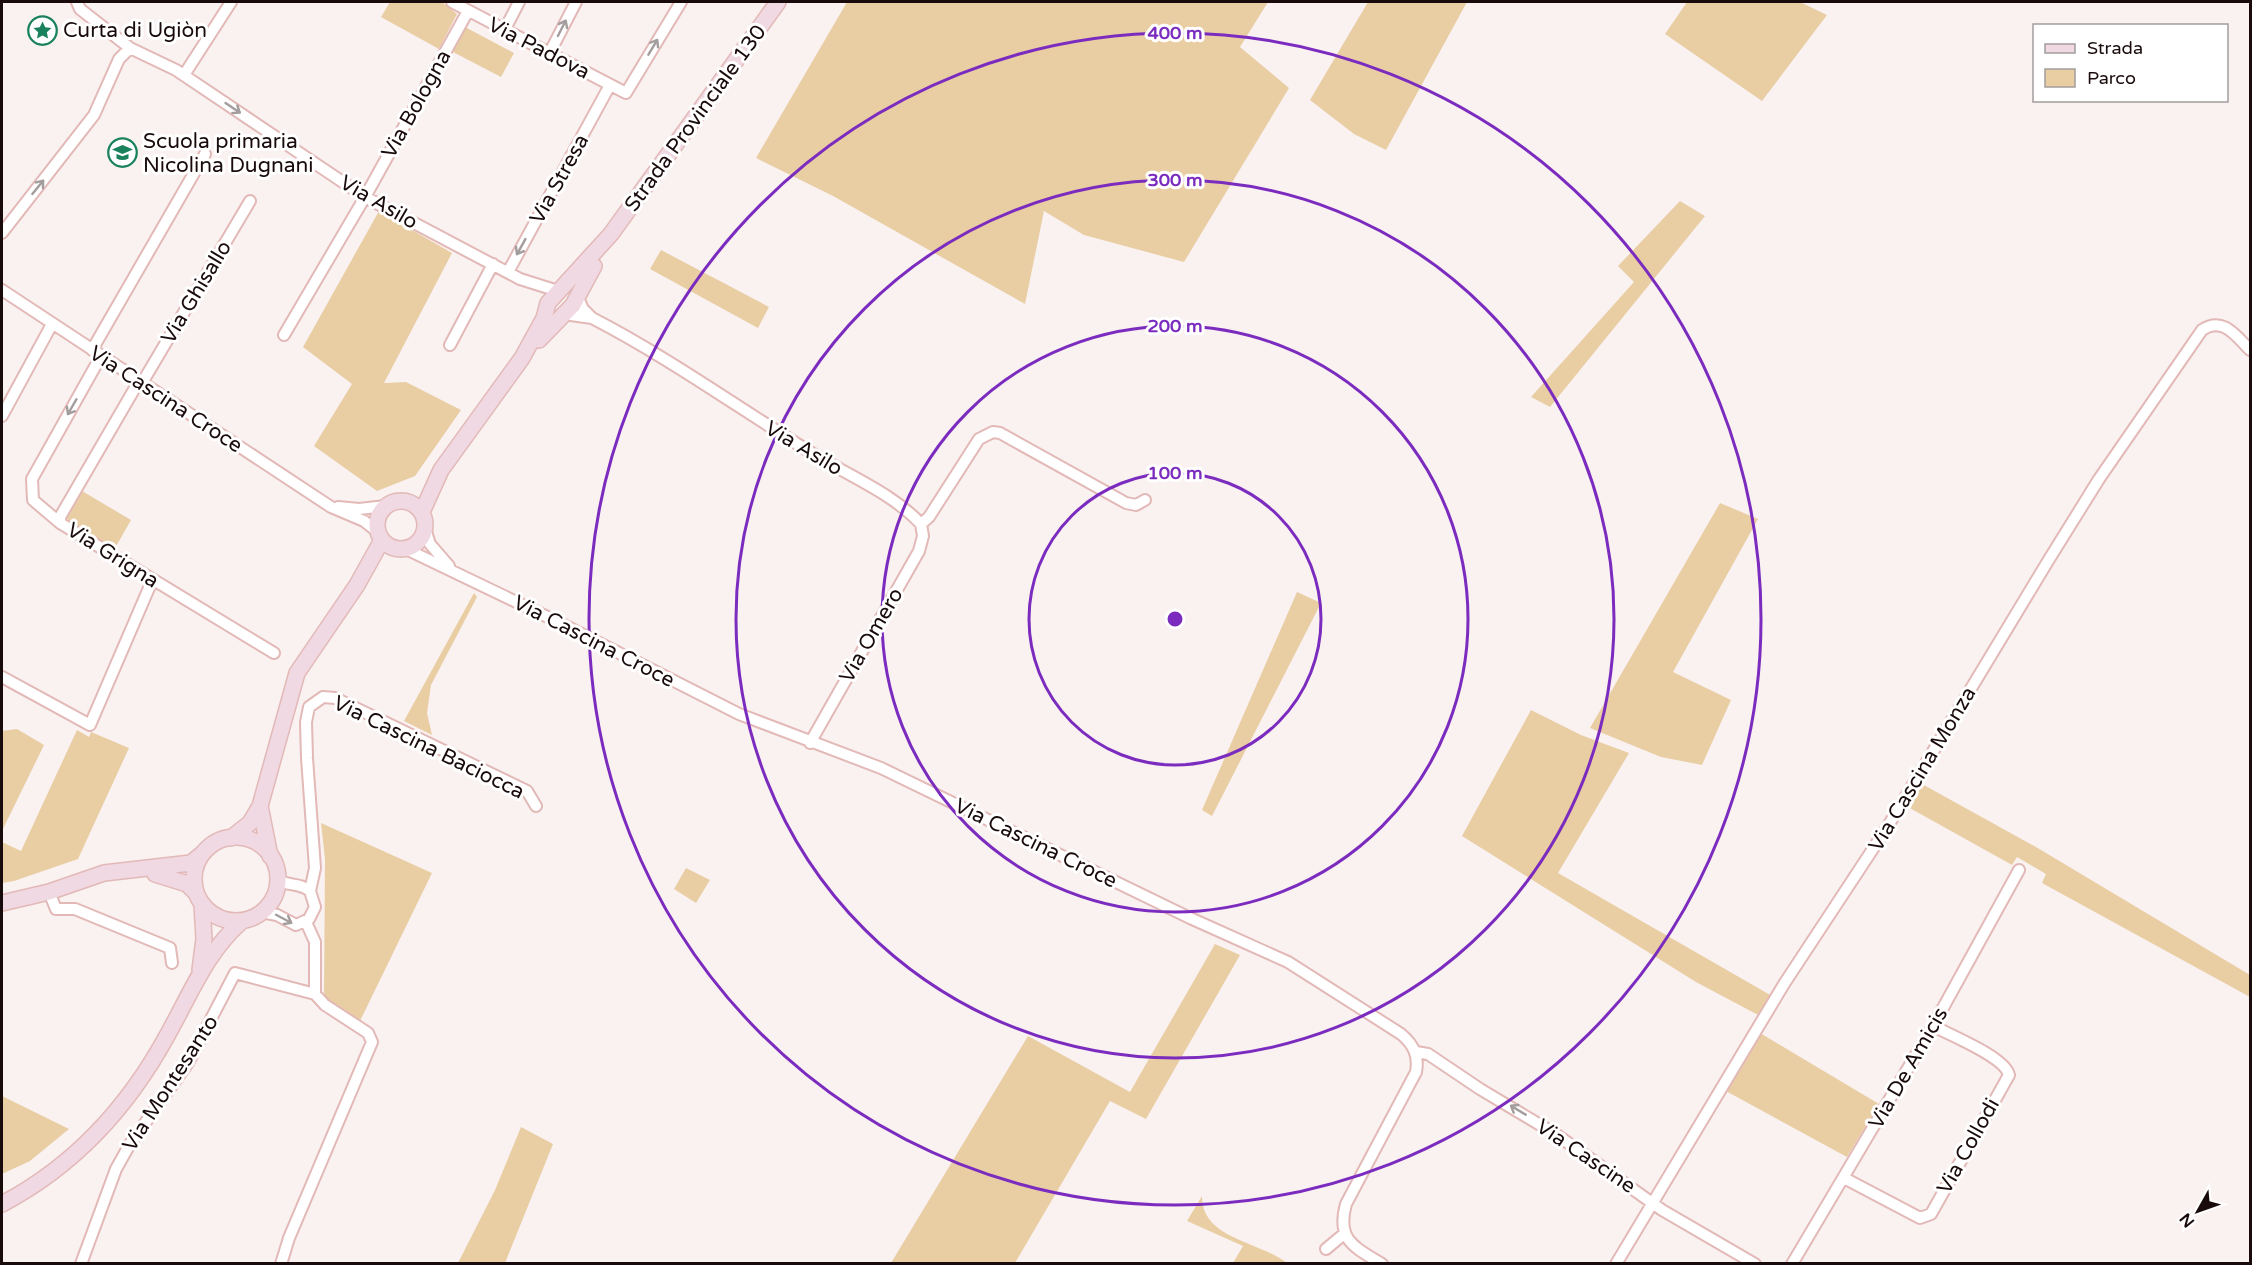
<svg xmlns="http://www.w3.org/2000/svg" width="2252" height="1265" viewBox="0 0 2252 1265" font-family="'Varela Round',sans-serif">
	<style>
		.green { fill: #e9cea4 }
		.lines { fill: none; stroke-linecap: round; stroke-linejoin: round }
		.street-casing { stroke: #e2b9b7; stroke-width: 14 }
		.secondary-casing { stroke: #e2b9b7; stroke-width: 18 }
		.street { stroke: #fff; stroke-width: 10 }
		.secondary { stroke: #f0d9e2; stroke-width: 15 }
		.oneway { stroke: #a39d9d }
		.ring { fill: none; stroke: #7b2cbf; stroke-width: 3 }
		.labels { text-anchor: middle; stroke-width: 6; stroke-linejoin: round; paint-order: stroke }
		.poi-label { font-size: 21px; fill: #190b0b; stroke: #fff; text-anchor: start }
		.street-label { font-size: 21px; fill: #190b0b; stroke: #fff }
		.centre { fill: #7b2cbf; stroke: #fff; stroke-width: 3 }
		.ring-label { font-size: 18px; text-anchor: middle; font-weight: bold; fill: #7b2cbf; stroke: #fff; stroke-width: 6; stroke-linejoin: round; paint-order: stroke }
	</style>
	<rect width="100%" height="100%" fill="#faf1f1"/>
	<path class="green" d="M390 2H442L457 14 439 49 381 17Z
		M847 2H1268L1240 47 1289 88 1184 262 1084 235 1044 211 1025 304 833 196 756 158Z
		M1368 2H1467L1386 150 1354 134 1310 100Z
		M1687 2H1800L1827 15 1762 101 1665 34Z
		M465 27 514 53 501 77 453 52Z
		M1680 201 1705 216 1550 407 1531 397 1634 282 1618 266Z
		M379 211 452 253 384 383 406 382 461 410 415 476 377 491 314 446 352 384 303 347Z
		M661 250 769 307 758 328 650 269Z
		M82 491 131 520 114 550 68 523 67 517Z
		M1720 503 1758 519 1673 672 1731 700 1702 765 1661 757 1590 728Z
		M1297 592 1321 603 1212 816 1202 810Z
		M474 593 477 597 431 685 427 713 432 735 404 721Z
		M1531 710 1581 735 1629 753 1558 873 1772 996 1760 1016 1696 982 1462 836Z
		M17 729 44 745 2 831V731Z
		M77 730 89 737 91 732 129 748 78 859 14 881 2 883V842L21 851Z
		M1922 784 2036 847 2250 975V997L2042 883 2046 874 2017 857 2012 865 1908 807Z
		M321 823 432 873 360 1021 324 997 325 859Z
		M686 868 710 880 696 903 674 889Z
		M1215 944 1240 955 1146 1119 1110 1101 1015 1263H891L1028 1036 1130 1092Z
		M1760 1033 1879 1104 1847 1157 1724 1090Z
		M2 1096 69 1129 30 1161 2 1174Z
		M521 1127 553 1144 505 1263H458L495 1190Z
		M1202 1196C1201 1239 1261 1242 1287 1263H1233L1243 1246 1187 1221Z"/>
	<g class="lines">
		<defs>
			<path id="street" d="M77 2 80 9 130 48 176 70 365 197 520 279 558 291
				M452 2 626 93 681 2
				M504 31 519 2
				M549 54 576 2
				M184 75 231 2
				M2 233 94 115 119 59 130 48
				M508 272 610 85
				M2 290 331 507 364 521 378 532
				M564 314 592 318 583 309 577 296
				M592 318C666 356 739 408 810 452 847 475 891 492 921 524
				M284 335 365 197 468 11
				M450 345 493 264
				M92 350 205 154
				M139 381 60 517V523L274 653
				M142 383 250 201
				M2 416 52 324
				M338 507 359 509 386 506
				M60 523 33 500 32 479 101 356
				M921 524 929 517 979 439 993 432 1000 433 1126 503 1136 505 1145 500
				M425 529 430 544 449 566
				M406 549 556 621 739 714 881 768 1190 918 1288 962 1401 1034C1414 1045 1419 1056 1416 1072L1346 1204C1336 1240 1354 1247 1382 1264
				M2 677 90 725 152 581
				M810 743 919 551 923 536 921 524
				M277 880C288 886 301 883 310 891
				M49 892 56 909H75L170 948 172 963
				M261 912 277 915 296 925 309 919 315 907 310 891 315 868 307 758 306 722 309 707 323 697 335 698 527 791 536 806
				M306 922 315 942V994
				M1416 1052 1428 1054 1480 1089 1557 1135 1662 1210 1755 1264
				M1844 1178 1920 1218 1931 1214 2009 1075C2005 1057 1950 1035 1933 1026
				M1326 1249 1344 1234
				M81 1264 116 1169 130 1144 188 1063 235 973 315 994 325 1005 368 1033 372 1042 289 1238 281 1264
				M1616 1264 1784 984 1888 826 2048 561 2099 479 2202 330C2223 316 2236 336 2250 350
				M1792 1264 1933 1026 2019 870"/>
			<path id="secondary" d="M539 340 573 305 594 266
				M377 525a24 24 0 1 1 48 0a24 24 0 1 1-48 0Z
				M422 512 441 470 522 358 544 318 548 303 611 234 778 2
				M260 806 270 856
				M194 879a42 42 0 1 1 84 0a42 42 0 1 1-84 0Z
				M231 838 250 823 260 806 297 673 357 585 382 540
				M155 874 187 884 196 893
				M2 903 49 892 104 873 191 863 202 854
				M200 970 204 939 202 904
				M2 1204C74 1166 129 1106 168 1034 190 995 207 951 242 921"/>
		</defs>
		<use href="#street" class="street-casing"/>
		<use href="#secondary" class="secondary-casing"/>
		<use href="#street" class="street"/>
		<use href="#secondary" class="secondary"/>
	</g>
	<defs><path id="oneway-shaft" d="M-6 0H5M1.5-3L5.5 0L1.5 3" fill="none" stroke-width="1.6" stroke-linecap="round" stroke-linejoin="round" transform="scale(1.5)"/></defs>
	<g class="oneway">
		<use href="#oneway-shaft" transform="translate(562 28) rotate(-63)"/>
		<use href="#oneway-shaft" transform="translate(653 47) rotate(-59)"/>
		<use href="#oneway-shaft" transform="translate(233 108) rotate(34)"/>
		<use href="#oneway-shaft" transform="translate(38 187) rotate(-51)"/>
		<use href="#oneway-shaft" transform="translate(521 247) rotate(119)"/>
		<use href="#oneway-shaft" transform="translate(72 407) rotate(120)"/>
		<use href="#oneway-shaft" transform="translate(284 919) rotate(28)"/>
		<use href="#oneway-shaft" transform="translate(1518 1110) rotate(-149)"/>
	</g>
	<g class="ring">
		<circle cx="1175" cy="619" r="146"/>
		<circle cx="1175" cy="619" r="293"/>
		<circle cx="1175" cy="619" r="439"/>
		<circle cx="1175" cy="619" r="586"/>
	</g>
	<defs>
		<symbol id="sight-ring" viewBox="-11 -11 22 22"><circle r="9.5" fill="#fff" stroke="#19825d" stroke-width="1.5"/><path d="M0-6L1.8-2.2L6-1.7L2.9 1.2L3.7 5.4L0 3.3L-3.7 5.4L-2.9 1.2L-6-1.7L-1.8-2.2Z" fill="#19825d"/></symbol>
		<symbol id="school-ring" viewBox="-11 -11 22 22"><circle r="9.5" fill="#fff" stroke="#19825d" stroke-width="1.5"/><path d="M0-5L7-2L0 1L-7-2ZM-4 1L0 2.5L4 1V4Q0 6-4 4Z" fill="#19825d"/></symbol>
	</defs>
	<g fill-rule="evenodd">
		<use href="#sight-ring" x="26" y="14" width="33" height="33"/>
		<use href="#school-ring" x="106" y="136" width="33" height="33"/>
	</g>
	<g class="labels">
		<g class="poi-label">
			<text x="63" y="37">Curta di Ugiòn</text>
			<text x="143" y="148">Scuola primaria<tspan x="143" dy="24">Nicolina Dugnani</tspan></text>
		</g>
		<g class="street-label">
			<text transform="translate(539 48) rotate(27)" y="7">Via Padova</text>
			<text transform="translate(416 104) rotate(-61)" y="7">Via Bologna</text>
			<text transform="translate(695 118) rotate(-54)" y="7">Strada Provinciale 130</text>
			<text transform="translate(559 179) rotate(-61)" y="7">Via Stresa</text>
			<text transform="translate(379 202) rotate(30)" y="7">Via Asilo</text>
			<text transform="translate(196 292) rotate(-59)" y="7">Via Ghisallo</text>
			<text transform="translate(166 399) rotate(33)" y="7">Via Cascina Croce</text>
			<text transform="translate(804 448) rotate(31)" y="7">Via Asilo</text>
			<text transform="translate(113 555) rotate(32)" y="7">Via Grigna</text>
			<text transform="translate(871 635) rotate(-60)" y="7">Via Omero</text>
			<text transform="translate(594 641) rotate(27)" y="7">Via Cascina Croce</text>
			<text transform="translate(429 747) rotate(26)" y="7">Via Cascina Baciocca</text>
			<text transform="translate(1922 769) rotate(-59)" y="7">Via Cascina Monza</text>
			<text transform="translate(1036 843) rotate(26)" y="7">Via Cascina Croce</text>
			<text transform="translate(1908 1068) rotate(-60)" y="7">Via De Amicis</text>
			<text transform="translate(170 1083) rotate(-57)" y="7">Via Montesanto</text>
			<text transform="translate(1968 1146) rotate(-61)" y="7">Via Collodi</text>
			<text transform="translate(1586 1156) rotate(34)" y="7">Via Cascine</text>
		</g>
	</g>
	<circle cx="1175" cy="619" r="9" class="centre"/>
	<g class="ring-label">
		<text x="1175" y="39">400 m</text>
		<text x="1175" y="186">300 m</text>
		<text x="1175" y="332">200 m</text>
		<text x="1175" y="479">100 m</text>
	</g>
	<rect width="2252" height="1265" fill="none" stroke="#190b0b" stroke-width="6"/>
	<rect x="2033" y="24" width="195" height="78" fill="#ffffff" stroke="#a39d9d" stroke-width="1.5"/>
	<rect x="2045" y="44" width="30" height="9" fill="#f0d9e2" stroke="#a39d9d" stroke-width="1.5"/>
	<text x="2087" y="54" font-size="18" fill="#190b0b">Strada</text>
	<rect x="2045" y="69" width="30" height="18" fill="#e9cea4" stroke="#a39d9d" stroke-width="1.5"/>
	<text x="2087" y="84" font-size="18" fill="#190b0b">Parco</text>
	<g transform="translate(2198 1211) rotate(230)" stroke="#ffffff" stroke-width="4.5" paint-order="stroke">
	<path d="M0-4.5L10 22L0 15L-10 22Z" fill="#190b0b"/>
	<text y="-9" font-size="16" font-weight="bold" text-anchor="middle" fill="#190b0b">N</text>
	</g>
</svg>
